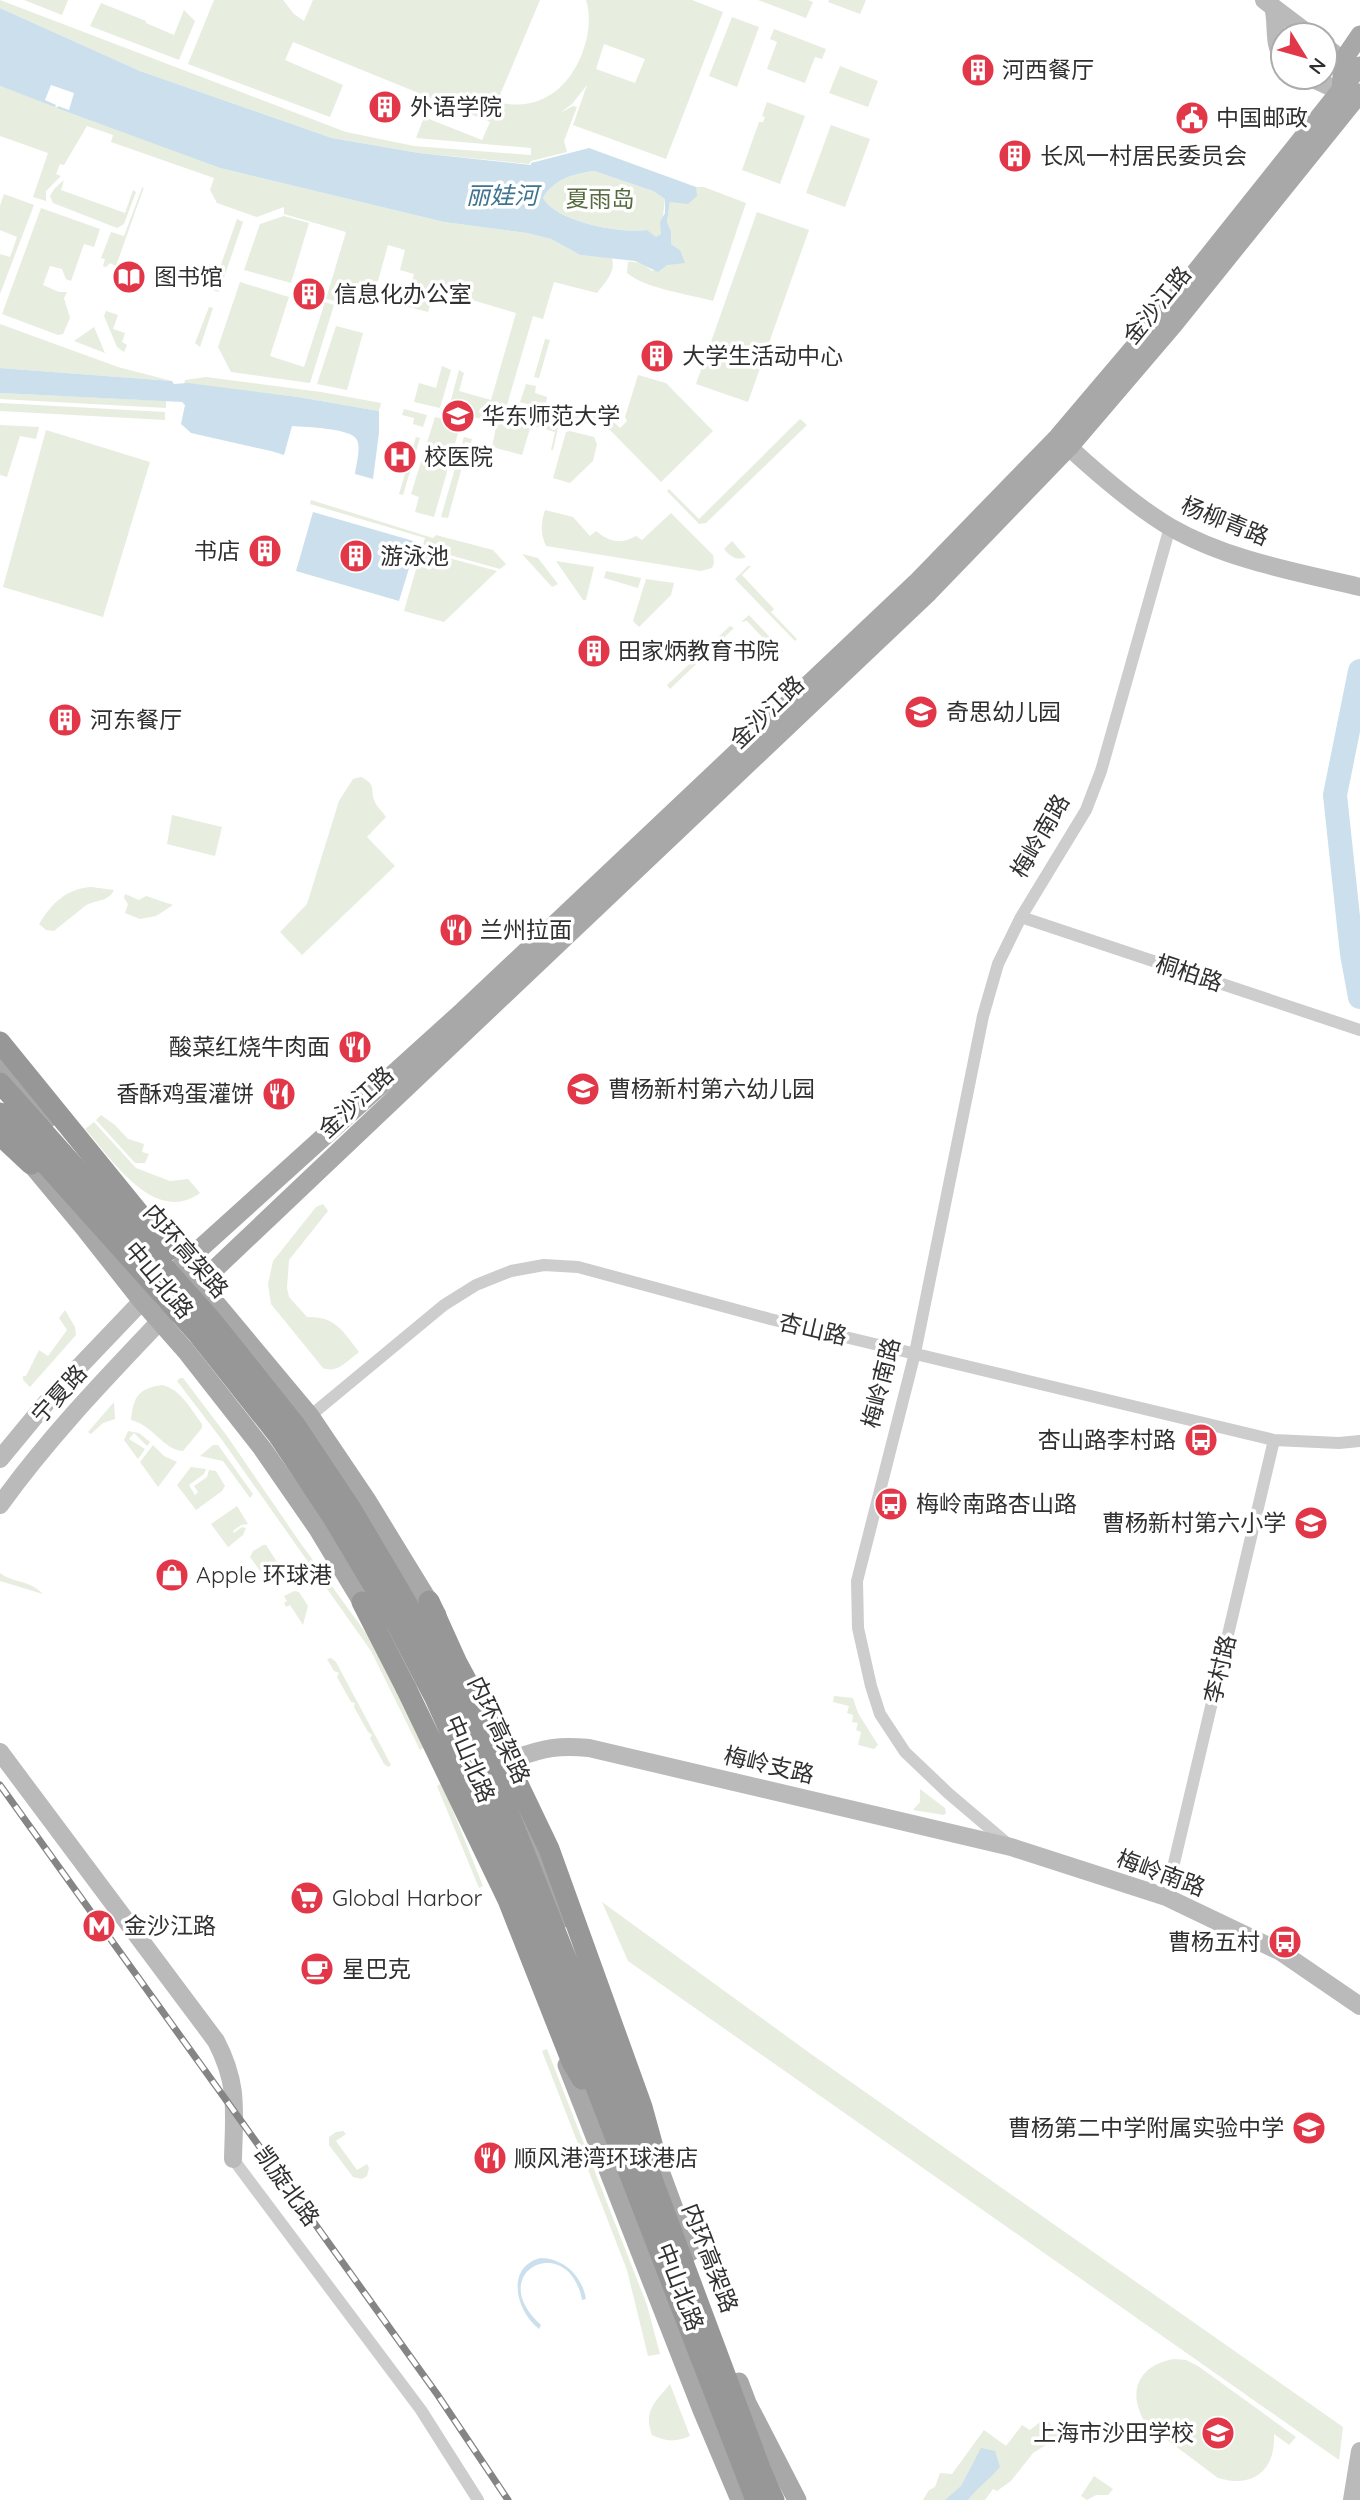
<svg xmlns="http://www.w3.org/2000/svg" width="1360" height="2500" viewBox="0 0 1360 2500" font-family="Quicksand,'Noto Sans SC',sans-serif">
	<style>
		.green { fill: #e7eddf; fill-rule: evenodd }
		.water { fill: #cbe0ec; fill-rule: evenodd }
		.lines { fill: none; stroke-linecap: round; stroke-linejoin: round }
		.river { stroke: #cbe0ec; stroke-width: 24 }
		.street { stroke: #cdcdcd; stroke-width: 12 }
		.secondary { stroke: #bababa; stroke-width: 18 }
		.primary { stroke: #a8a8a8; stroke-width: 19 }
		.highway { stroke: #979797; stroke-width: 21 }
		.rail-casing { stroke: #858585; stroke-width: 7 }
		.rail { stroke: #fff; stroke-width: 4.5; stroke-dasharray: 13; stroke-linecap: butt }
		.highway-bridge { stroke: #979797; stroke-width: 21 }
		.labels { text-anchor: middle; stroke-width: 7; stroke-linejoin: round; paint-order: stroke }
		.poi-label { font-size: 23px; fill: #303030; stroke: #fff; text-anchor: start }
		.park-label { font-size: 23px; fill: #556b3e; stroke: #fff }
		.street-label { font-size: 23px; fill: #303030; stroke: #fff }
		.water-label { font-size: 24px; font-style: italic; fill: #3f7491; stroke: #fff }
	</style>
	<rect width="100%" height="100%" fill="#fff"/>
	<path class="green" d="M0 0 346 132 414 146 531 155V148L416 138 424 117 482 140 490 122 293 42 285 60 343 85 330 117 188 64 214 0H283L294 14 304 21 313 0H540L497 102C539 113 571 88 584 48 589 33 591 16 586 0H692L723 12 666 159 573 125 587 85 572 104 560 113 573 106 577 107 564 141 567 152 531 161 529 164 419 153 332 138 140 71 0 8ZM604 44 645 59 635 83 596 69Z
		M24 0H68L62 15Z
		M758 0H808L813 2 806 18Z
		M829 0H866L860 14 828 2Z
		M101 3 146 21V23L174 35 184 10 195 21 179 60 90 26Z
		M732 17 759 27 737 87 709 76Z
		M774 29 826 49 822 59 815 57 805 83 767 69 777 42 770 39Z
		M840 66 878 81 868 107 829 93Z
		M0 86 220 168 444 222 527 233 551 239 580 255 612 258C616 272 605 282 597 293L554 282 543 319 533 316 507 405 485 420 448 411 459 370 464 373 459 391 491 400 516 313 435 289 428 312 405 306 414 274 400 270 405 250 388 245 374 295 340 286 335 301 326 299 346 232 284 214V207L257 217 217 203 210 190 214 178 111 142 113 135 87 126 64 165 60 164 56 174 61 176 46 191V201L33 197 48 153 0 136Z
		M767 102 805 116 780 184 742 170 759 122H763L765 117 762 116Z
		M831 125 870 139 845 207 806 193Z
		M594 171 653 191 665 199 661 234 656 238 647 230C622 234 556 222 543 198 554 179 573 174 594 171Z
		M64 180 61 190 125 213 133 190 136 192 124 224 117 228 53 203 50 196 55 188Z
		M144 187 116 266 110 263 106 267 103 266 105 259 101 258 111 232 124 236 142 188Z
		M696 187H704L746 203 713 301C689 294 646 289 627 273L628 262C638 261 645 265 652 271L680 250 671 244V231L667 222 670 202 696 196Z
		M4 194 34 205 0 294V254L10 257 17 237 0 230V206Z
		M41 208 100 229 94 247 84 244 71 281 66 279 62 269 50 266 43 285 59 292H67L64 298 70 318 63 334 58 335 2 314Z
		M757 212 809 230 748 402 696 384Z
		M284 216 309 223 291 283 244 270 260 224Z
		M237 219 243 222 219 292 212 290Z
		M240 282 289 297 270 356 304 367 325 302 334 305 310 383 231 372 218 347Z
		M209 307 213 308 200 347 195 343Z
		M106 311 118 315 113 329 125 333 122 342 127 345 124 352 117 347 104 316Z
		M0 324 118 367 172 381 0 368Z
		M336 326 363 333 347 390 317 384Z
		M94 327 105 353 74 341Z
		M545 339 550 340 539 378 534 377Z
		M442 366 451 370 440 408 414 402 419 383 436 388Z
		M638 375 666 383 713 431 661 482 607 427 602 426 605 414 620 428 627 421 625 417Z
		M206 377 321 392 381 403 379 411 298 397 184 384 185 380Z
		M526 384 536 386 535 393 547 397 546 404 564 409 562 414 520 402Z
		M0 393 166 401V408L0 399Z
		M0 403 165 412V420L0 411Z
		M404 409 427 415 423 427 413 424 414 418 402 415Z
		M591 409 597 411 594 423 568 416 570 410 588 416Z
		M510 415 558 428 553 450H551L555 432 531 425 522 455 492 447 496 427Z
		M435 417 461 423 434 517 415 512 419 497 411 494Z
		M800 419 807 425 706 523 699 524 667 491 669 489 699 519Z
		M0 425 39 427 36 439 20 436 7 477 0 475Z
		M46 430 150 462 103 617 3 587Z
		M570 431 594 437 597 444 593 461 570 483 553 478 566 432Z
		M416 437 420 438 403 495 399 494Z
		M464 437 472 439 471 443 465 442 459 465 462 467 448 518 441 517Z
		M311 500 433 538 436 535 493 550 506 564 500 569 446 554 445 557 497 571 444 622 404 611 425 538 310 504Z
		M545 510 573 517 590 536 596 531C610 542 620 545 636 536L642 540 671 513 713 555 714 563 712 568 701 571 546 546C540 533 541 523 545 510Z
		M732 541 746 557C736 561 731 557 724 549Z
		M522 554 538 558 558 584 552 587Z
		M556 561 594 567 586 600H583Z
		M748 566H751L742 575 774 609 771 612 797 639 795 641 735 579Z
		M606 571 641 578 638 588 604 578Z
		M646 579 674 583 671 595 639 627 633 621Z
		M749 615 783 651 779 655 747 621 741 622Z
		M730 626 734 628 670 689 667 685Z
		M361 777C378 786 369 788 375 802 377 807 383 812 386 817L367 837 395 866 302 955 280 932 307 904 339 801 353 779Z
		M172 815 222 827 215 856 167 844Z
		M91 887 114 890C107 903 96 899 85 906 75 914 64 923 54 931L46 930 39 924C52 903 66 889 91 887Z
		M125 894 139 900 146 896 173 905 156 916 140 919 125 913 128 904 124 898Z
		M101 1115 115 1125 128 1139 144 1144 142 1152 149 1154 145 1163H135L96 1120Z
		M94 1122 136 1168 170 1181 188 1179 200 1193C154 1226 112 1159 85 1129Z
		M323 1204 328 1211 289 1260 287 1288 289 1297 307 1317C335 1316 343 1331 359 1352 348 1360 337 1374 323 1368L271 1304 268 1284 273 1261 316 1207Z
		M65 1310 75 1327 76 1335 30 1387 23 1380V1376H26L39 1350 48 1356 67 1330 59 1318Z
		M180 1378H183L227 1436 299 1541 376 1647 425 1747 420 1750 371 1651 222 1440 177 1381Z
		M162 1385C181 1389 191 1410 202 1424V1428L183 1451C163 1450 153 1425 131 1420 133 1398 138 1388 162 1385Z
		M114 1402 115 1419 103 1423 91 1434 88 1432Z
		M128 1431 139 1433 150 1442 147 1446 134 1433 129 1439 145 1449 138 1459 124 1440Z
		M153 1445 164 1456 177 1462 158 1487 140 1462Z
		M213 1445H218L253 1494 250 1498 223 1461 200 1456Z
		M191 1467 206 1469 204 1474 189 1485 195 1495 198 1492 194 1486 207 1477 209 1470 216 1471 225 1486 222 1491 196 1510 177 1485Z
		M237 1506 248 1524 241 1525 233 1531 234 1533 242 1527 246 1528 243 1535 228 1547 211 1524Z
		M263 1545H266L281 1568C281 1575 273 1580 266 1579L250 1557 253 1551Z
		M0 1573C15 1584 28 1579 43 1594L0 1581Z
		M294 1591 299 1592 308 1606 303 1625 290 1605 286 1607 284 1603 287 1601 284 1596Z
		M331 1658 336 1662 391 1765 388 1767 384 1764 370 1738 372 1735 368 1732 354 1707 355 1703 351 1702 337 1677 339 1673 334 1671 327 1659Z
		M834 1696 853 1698 858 1713 878 1745 874 1749 858 1745 861 1732 856 1730 858 1723 852 1722 853 1715 847 1713 849 1706 833 1702Z
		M442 1783 483 1886 479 1888 437 1786Z
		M920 1789 945 1808 946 1813 944 1815 913 1810 920 1802Z
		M602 1902 811 2054 1343 2427 1339 2460 628 1961Z
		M547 2049 647 2305 660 2354 648 2356 627 2270 542 2051Z
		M343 2131 346 2134 336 2141 357 2170 367 2164 369 2168 367 2176 362 2179 353 2177 329 2145V2137L336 2132Z
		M1174 2359 1186 2360 1198 2366 1296 2437 1289 2445 1274 2434C1276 2470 1253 2489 1218 2478L1146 2424C1126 2393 1138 2365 1174 2359Z
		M670 2384 690 2436C676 2442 666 2442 652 2435 643 2411 655 2402 670 2384Z
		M1045 2418 1061 2436 1033 2453 1011 2481 997 2491 993 2489 985 2500H923L929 2490 935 2487 940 2473 952 2474 984 2430 1006 2446 1022 2425 1030 2430Z
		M1094 2476 1113 2489 1108 2495H1096L1087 2500 1081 2496Z"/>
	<path class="water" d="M0 8 140 71 332 138 419 153 531 165V163L589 148 696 187 697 196 688 204 670 202 667 222 671 231V244L680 250 685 263 667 265 658 272 635 261 580 255 551 239 527 233 444 222 220 168 57 108 58 106 69 110 74 93 51 85 45 100 56 105 55 107 0 86ZM594 171 653 191 665 199V213L660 222 661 234 656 237 647 230C622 234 556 222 543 198 554 179 573 174 594 171Z
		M0 368 172 381 174 384 188 383 298 397 379 411V433L373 479 355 474C356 464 361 449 357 440 352 428 306 427 292 426L284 455 271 451 191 433 181 424 185 405 182 402 0 393Z
		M313 512 417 542 399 601 296 571Z
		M540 2258C564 2258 582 2276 586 2299L582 2300C569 2230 482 2271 541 2325L539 2329C516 2311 505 2268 540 2258Z
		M981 2448 995 2451 1000 2467C990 2479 978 2487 968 2500H945L961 2486Z"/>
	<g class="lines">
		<path class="river" d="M1360 671 1335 795 1352 954 1360 997"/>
		<path class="street" d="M1021 917 1360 1030
			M310 1416 444 1305 476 1285 511 1271 544 1265 578 1267 770 1319 1274 1440 1339 1443 1360 1441
			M1008 1844 948 1793 905 1752 880 1714 871 1686 858 1628 857 1581 915 1353 983 1016 998 964 1021 917 1086 810 1101 771 1170 527
			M1166 1897 1274 1440
			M233 2159 421 2410 478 2500"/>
		<path class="secondary" d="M1264 0 1310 35
			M1273 7C1278 24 1272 44 1283 57
			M1325 46 1354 69
			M1309 77 1350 96
			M1060 439C1090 467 1135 506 1170 527 1227 560 1297 572 1360 587
			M0 1459 57 1390 142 1301
			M0 1505C48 1438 104 1380 160 1321
			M0 1752 216 2041C239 2085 234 2111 233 2159
			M516 1758C544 1748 559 1745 589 1748L1011 1847 1166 1897 1281 1952 1360 2006
			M1352 2500 1360 2451"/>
		<path class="primary" d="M1341 92 1343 60 1360 35
			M0 1064 46 1120
			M22 1153 86 1230 142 1301 186 1351 262 1448 318 1529 370 1615
			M193 1276 310 1416 366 1499 437 1615
			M142 1301 463 1011 916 583 1058 437 1159 318 1360 66
			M160 1321 929 592 1069 447 1174 324 1360 93
			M513 1794 564 1918
			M567 2065 702 2410 740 2500
			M646 2133 690 2252
			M739 2382 747 2403 797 2500"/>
		<path class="highway" d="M0 1042 169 1250
			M0 1135 31 1164
			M429 1601 457 1663 484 1713
			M362 1602 406 1688"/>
		<defs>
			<path id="rail" d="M0 1785 437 2394 508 2500"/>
		</defs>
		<use href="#rail" class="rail-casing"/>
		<use href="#rail" class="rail"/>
		<path class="highway-bridge" d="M0 1083 212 1321 295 1425 351 1509 412 1612 493 1774 630 2120 761 2471 774 2500
			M0 1113 198 1334 278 1435 334 1519 396 1623 435 1698 474 1784 541 1945 756 2500
			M406 1688 508 1900 572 2062 582 2079
			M484 1713 549 1849 642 2107 653 2147"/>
	</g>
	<defs>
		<symbol id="building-disc" viewBox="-11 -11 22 22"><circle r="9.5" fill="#e23749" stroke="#fff"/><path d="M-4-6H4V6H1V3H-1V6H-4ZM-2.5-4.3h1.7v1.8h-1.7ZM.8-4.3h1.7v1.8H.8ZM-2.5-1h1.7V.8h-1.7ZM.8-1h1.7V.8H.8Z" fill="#fff"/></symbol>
		<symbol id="civic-disc" viewBox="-11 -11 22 22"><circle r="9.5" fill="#e23749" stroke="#fff"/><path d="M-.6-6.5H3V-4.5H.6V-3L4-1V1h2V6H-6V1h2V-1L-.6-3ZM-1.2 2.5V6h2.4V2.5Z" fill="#fff"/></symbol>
		<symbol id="library-disc" viewBox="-11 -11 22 22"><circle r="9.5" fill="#e23749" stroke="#fff"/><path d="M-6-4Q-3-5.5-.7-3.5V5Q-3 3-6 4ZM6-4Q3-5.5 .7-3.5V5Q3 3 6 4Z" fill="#fff"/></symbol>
		<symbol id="university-disc" viewBox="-11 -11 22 22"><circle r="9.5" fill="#e23749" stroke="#fff"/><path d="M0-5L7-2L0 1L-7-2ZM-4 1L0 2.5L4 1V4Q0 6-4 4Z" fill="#fff"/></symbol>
		<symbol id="hospital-disc" viewBox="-11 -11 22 22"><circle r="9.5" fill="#e23749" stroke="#fff"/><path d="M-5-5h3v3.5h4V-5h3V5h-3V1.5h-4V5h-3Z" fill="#fff"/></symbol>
		<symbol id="school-disc" viewBox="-11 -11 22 22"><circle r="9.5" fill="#e23749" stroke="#fff"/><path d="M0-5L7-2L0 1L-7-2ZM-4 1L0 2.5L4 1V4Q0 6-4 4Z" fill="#fff"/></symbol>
		<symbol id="restaurant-disc" viewBox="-11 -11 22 22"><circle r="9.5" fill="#e23749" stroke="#fff"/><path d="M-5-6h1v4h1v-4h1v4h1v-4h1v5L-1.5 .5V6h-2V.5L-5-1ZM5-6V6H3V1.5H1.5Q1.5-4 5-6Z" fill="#fff"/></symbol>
		<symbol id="bus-disc" viewBox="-11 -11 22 22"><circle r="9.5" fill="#e23749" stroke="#fff"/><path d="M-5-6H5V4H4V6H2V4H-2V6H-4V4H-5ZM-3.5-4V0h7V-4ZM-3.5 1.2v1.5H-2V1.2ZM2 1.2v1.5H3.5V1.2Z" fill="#fff"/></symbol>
		<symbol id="shop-disc" viewBox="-11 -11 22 22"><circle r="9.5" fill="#e23749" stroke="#fff"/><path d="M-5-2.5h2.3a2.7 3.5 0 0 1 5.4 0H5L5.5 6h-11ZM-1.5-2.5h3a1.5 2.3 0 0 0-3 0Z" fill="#fff"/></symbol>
		<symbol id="supermarket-disc" viewBox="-11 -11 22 22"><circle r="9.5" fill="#e23749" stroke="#fff"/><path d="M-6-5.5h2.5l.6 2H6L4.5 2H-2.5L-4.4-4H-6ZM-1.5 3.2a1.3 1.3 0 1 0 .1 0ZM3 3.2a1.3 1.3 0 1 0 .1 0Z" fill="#fff"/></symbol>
		<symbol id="metro-disc" viewBox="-11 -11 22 22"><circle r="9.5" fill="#e23749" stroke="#fff"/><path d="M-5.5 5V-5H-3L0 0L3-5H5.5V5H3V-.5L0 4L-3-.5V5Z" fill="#fff"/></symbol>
		<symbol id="cafe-disc" viewBox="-11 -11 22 22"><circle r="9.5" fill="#e23749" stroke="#fff"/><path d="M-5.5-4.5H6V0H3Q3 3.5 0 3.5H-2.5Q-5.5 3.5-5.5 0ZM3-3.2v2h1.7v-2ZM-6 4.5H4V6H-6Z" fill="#fff"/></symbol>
	</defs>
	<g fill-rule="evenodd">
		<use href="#building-disc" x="959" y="51" width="38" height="38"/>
		<use href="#building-disc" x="366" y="88" width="38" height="38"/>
		<use href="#civic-disc" x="1173" y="99" width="38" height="38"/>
		<use href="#building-disc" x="996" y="137" width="38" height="38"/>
		<use href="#library-disc" x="110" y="258" width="38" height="38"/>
		<use href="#building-disc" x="290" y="275" width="38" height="38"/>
		<use href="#building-disc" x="638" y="337" width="38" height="38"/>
		<use href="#university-disc" x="439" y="397" width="38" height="38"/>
		<use href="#hospital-disc" x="381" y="438" width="38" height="38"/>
		<use href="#building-disc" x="246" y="532" width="38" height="38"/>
		<use href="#building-disc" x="337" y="537" width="38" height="38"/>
		<use href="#building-disc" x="575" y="632" width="38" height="38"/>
		<use href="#school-disc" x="902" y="693" width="38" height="38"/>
		<use href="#building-disc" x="46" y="701" width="38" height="38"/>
		<use href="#restaurant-disc" x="437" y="911" width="38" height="38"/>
		<use href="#restaurant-disc" x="336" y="1028" width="38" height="38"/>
		<use href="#school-disc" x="564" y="1070" width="38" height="38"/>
		<use href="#restaurant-disc" x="260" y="1075" width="38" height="38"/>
		<use href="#bus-disc" x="1182" y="1421" width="38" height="38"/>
		<use href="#bus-disc" x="872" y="1485" width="38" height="38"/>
		<use href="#school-disc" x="1292" y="1504" width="38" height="38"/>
		<use href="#shop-disc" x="153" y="1556" width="38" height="38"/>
		<use href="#supermarket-disc" x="288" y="1879" width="38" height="38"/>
		<use href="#metro-disc" x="80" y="1907" width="38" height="38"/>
		<use href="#bus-disc" x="1266" y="1923" width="38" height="38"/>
		<use href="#cafe-disc" x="298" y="1950" width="38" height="38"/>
		<use href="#school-disc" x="1290" y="2109" width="38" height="38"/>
		<use href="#restaurant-disc" x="471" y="2139" width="38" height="38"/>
		<use href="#school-disc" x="1199" y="2414" width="38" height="38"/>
	</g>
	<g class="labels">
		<g class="poi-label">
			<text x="1002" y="78">河西餐厅</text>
			<text x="410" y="115">外语学院</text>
			<text x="1216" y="126">中国邮政</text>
			<text x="1040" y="164">长风一村居民委员会</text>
			<text x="154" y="285">图书馆</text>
			<text x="334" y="302">信息化办公室</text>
			<text x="682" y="364">大学生活动中心</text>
			<text x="482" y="424">华东师范大学</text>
			<text x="424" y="465">校医院</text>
			<text x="240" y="559" text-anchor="end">书店</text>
			<text x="380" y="564">游泳池</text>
			<text x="618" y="659">田家炳教育书院</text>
			<text x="946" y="720">奇思幼儿园</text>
			<text x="90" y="728">河东餐厅</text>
			<text x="480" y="938">兰州拉面</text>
			<text x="330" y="1055" text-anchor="end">酸菜红烧牛肉面</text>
			<text x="608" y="1097">曹杨新村第六幼儿园</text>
			<text x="254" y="1102" text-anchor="end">香酥鸡蛋灌饼</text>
			<text x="1176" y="1448" text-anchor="end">杏山路李村路</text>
			<text x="916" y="1512">梅岭南路杏山路</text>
			<text x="1286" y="1531" text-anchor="end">曹杨新村第六小学</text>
			<text x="196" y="1583">Apple 环球港</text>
			<text x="332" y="1906">Global Harbor</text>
			<text x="124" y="1934">金沙江路</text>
			<text x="1260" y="1950" text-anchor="end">曹杨五村</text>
			<text x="342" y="1977">星巴克</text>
			<text x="1284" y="2136" text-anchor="end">曹杨第二中学附属实验中学</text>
			<text x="514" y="2166">顺风港湾环球港店</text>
			<text x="1194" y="2441" text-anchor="end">上海市沙田学校</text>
		</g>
		<g class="park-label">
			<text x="600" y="207">夏雨岛</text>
		</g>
		<g class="street-label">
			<text transform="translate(1157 305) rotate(-51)" y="8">金沙江路</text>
			<text transform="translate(1225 521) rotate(22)" y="8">杨柳青路</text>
			<text transform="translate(767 712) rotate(-44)" y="8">金沙江路</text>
			<text transform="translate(1040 836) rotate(-60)" y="8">梅岭南路</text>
			<text transform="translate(1189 973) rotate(18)" y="8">桐柏路</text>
			<text transform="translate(356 1102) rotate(-43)" y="8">金沙江路</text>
			<text transform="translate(186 1251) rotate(49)" y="8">内环高架路</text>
			<text transform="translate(159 1280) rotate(50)" y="8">中山北路</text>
			<text transform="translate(813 1329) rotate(13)" y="8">杏山路</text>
			<text transform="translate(881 1383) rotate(-76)" y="8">梅岭南路</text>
			<text transform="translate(59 1394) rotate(-48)" y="8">宁夏路</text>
			<text transform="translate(1220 1669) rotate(-77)" y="8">李村路</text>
			<text transform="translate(499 1730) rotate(65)" y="8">内环高架路</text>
			<text transform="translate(470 1759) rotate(67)" y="8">中山北路</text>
			<text transform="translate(769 1765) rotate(13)" y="8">梅岭支路</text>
			<text transform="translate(1161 1873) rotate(20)" y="8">梅岭南路</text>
			<text transform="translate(287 2186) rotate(54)" y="8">凯旋北路</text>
			<text transform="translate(710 2258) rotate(69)" y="8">内环高架路</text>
			<text transform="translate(680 2287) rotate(69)" y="8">中山北路</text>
		</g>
		<g class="water-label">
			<text x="502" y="204">丽娃河</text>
		</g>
	</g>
	<g transform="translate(1304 56) rotate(127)"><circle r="33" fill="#ffffff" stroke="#acacac" stroke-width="2"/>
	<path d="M0-5L12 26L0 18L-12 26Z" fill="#e23749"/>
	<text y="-10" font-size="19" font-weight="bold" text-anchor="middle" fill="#303030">N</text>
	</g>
</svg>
